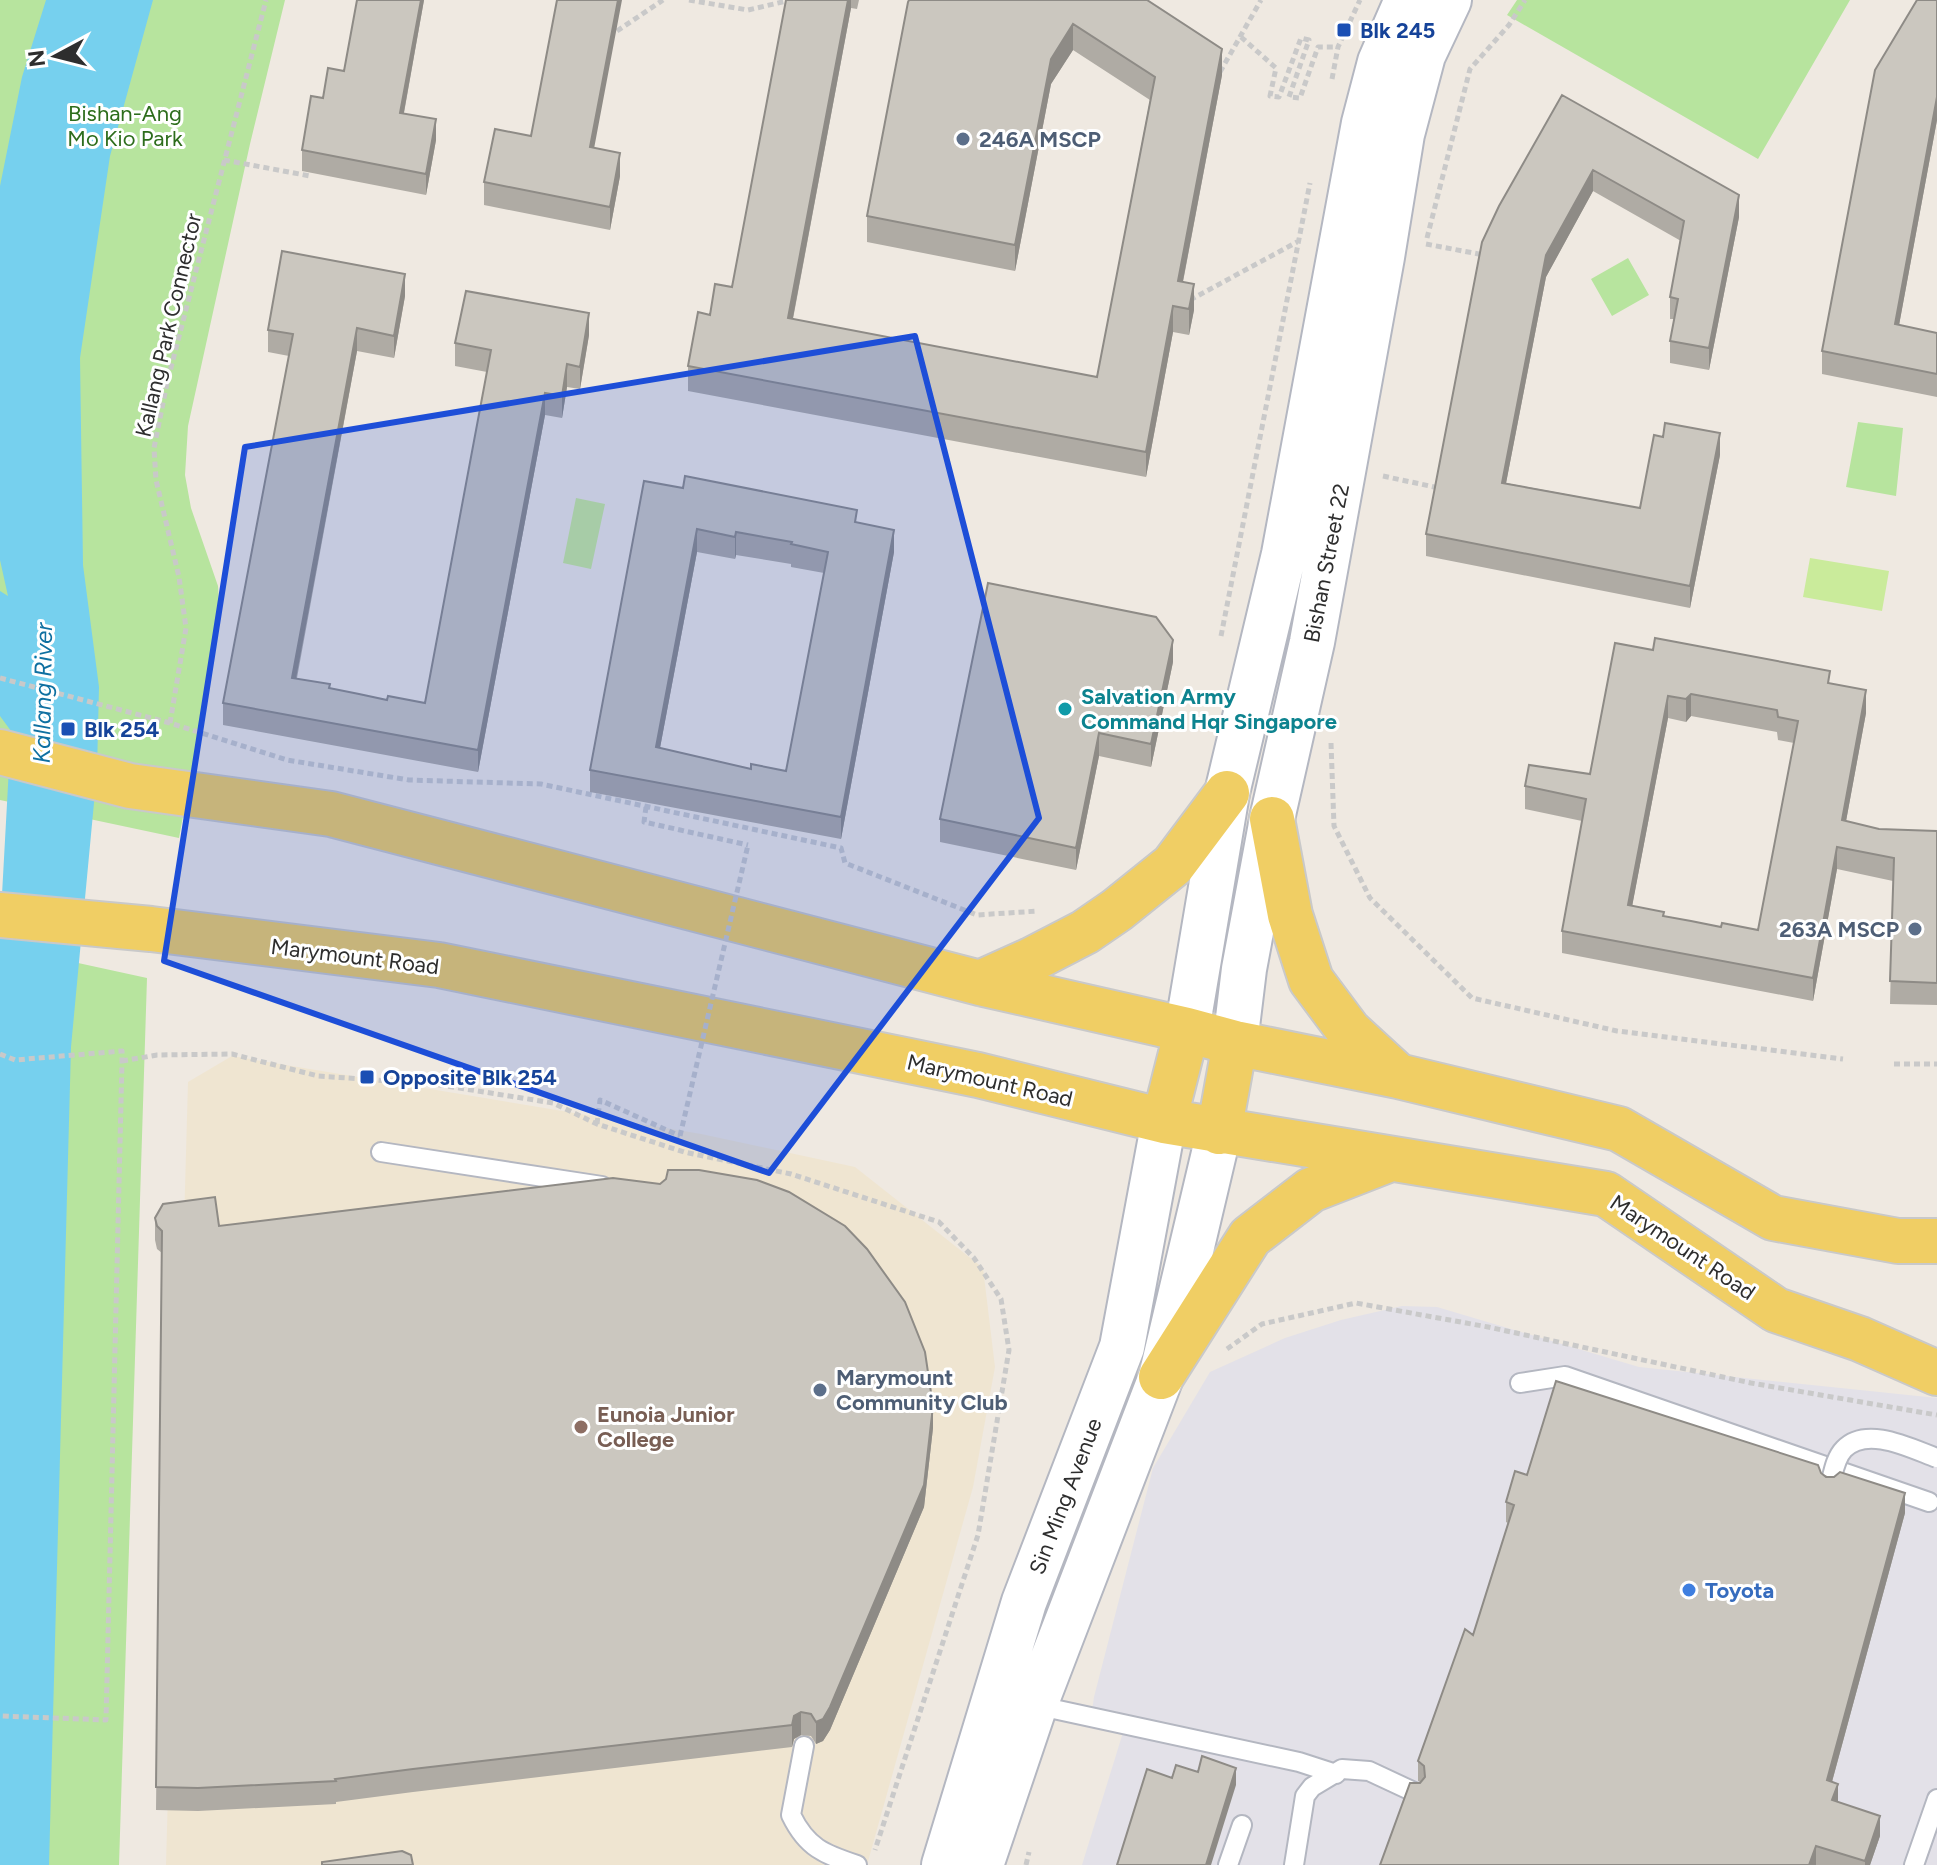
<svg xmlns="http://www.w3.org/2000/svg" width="1937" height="1865" viewBox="0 0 1937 1865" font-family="Figtree,sans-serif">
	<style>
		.industrial { fill: #e3e1e8 }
		.education { fill: #efe5d1 }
		.green { fill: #b7e49e }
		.pitch { fill: #caeb9b }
		.water { fill: #76d0ee }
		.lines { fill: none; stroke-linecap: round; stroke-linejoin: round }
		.service-casing { stroke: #b4b7c1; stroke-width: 22 }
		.secondary-casing { stroke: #b4b7c1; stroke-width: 48 }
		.primary-casing { stroke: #c9c9c9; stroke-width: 48 }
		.path { stroke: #c9c9c9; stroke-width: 5; stroke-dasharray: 6 4; stroke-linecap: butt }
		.service { stroke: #fff; stroke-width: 18 }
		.secondary { stroke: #fff; stroke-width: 44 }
		.primary { stroke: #f0ce64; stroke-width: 44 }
		.service-bridge-casing { stroke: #b4b7c1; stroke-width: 22; stroke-linecap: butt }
		.path-bridge { stroke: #c9c9c9; stroke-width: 5; stroke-dasharray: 6 4; stroke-linecap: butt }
		.service-bridge { stroke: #fff; stroke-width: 18 }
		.wall { fill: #afaba4; fill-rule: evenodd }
		.shaded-wall { fill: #8e8b86 }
		.building { fill: #cbc7bf; stroke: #8e8b86; stroke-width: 2; fill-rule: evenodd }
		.marked { fill: #1d4ed8; fill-opacity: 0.2; stroke: #1d4ed8; stroke-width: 6; stroke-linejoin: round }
		.transit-dot { fill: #1a4fb4; stroke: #fff; stroke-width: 3 }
		.service-dot { fill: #5c6f8a; stroke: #fff; stroke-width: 3 }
		.culture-dot { fill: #0f9aa8; stroke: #fff; stroke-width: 3 }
		.education-dot { fill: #8d6e63; stroke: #fff; stroke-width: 3 }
		.shop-dot { fill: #3f7fe0; stroke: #fff; stroke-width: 3 }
		.labels { text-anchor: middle; stroke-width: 6; stroke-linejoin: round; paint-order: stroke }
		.transit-label { font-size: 22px; font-weight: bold; fill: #164399; stroke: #fff; text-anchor: start }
		.park-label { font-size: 22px; fill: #2d6d1c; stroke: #fff }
		.service-label { font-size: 22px; font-weight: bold; fill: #4e5e75; stroke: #fff; text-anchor: start }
		.street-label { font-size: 22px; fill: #2e2e2e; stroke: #fff }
		.culture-label { font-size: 22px; font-weight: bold; fill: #0d838f; stroke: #fff; text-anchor: start }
		.education-label { font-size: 22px; font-weight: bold; fill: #785e54; stroke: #fff; text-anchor: start }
		.shop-label { font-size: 22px; font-weight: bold; fill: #366cbe; stroke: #fff; text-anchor: start }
		.water-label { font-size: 24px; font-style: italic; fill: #0f70a1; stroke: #fff }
	</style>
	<rect width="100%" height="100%" fill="#efe9e1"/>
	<path class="industrial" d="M1402 1306 1437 1307 1639 1367 1937 1398V1865H1082L1125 1726 1091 1718 1094 1697 1153 1468 1210 1372 1285 1338 1341 1320Z"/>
	<path class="education" d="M232 1056 701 1134 855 1167 983 1268 995 1367 973 1487 867 1865H166L188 1082Z"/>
	<path class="green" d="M0 0H285L250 144 188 426 185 475 191 508 218 586 220 618 179 838 0 800Z
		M1517 0H1850L1758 159 1507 15Z
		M1628 258 1649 295 1612 316 1591 279Z
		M1858 422 1903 428 1896 496 1846 487Z
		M0 946 147 978 119 1865H0Z"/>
	<path class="pitch" d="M576 498 605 504 591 569 563 563Z
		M1810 558 1889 571 1882 611 1803 597Z"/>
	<path class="water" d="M46 0H153L110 156 80 358 83 565 99 687 97 771 71 1047 49 1865H0V931L11 731 0 716V591L8 596 0 560V186L22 77Z"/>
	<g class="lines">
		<defs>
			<path id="service" d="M381 1152 602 1186
				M1520 1383 1565 1376 1929 1502
				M1035 1705 1299 1762 1336 1774
				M804 1746 791 1815C807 1848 824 1854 857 1865
				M1228 1865 1242 1825
				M1294 1865 1305 1796 1312 1787 1342 1769 1369 1771 1414 1792
				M1914 1865 1937 1799"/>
			<path id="secondary" d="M1187 1030 1227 793 1284 554 1364 123 1380 62 1407 0
				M1235 1043 1244 969 1272 819 1312 642 1382 257 1402 134 1423 55 1449 0
				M944 1865 1024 1602 1122 1347 1164 1121
				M981 1865 1035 1705 1161 1377 1219 1132"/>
			<path id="primary" d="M0 752 130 786 331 814 980 983 1187 1030 1235 1043 1398 1076 1619 1129 1773 1218 1898 1241H1937
				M1272 819 1290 915 1311 980 1349 1031 1398 1076
				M0 915 151 929 439 965 978 1075 1164 1121 1606 1194 1776 1310 1860 1339 1937 1373
				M980 983 1031 960 1085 932 1117 910 1173 865 1227 793
				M1164 1121 1187 1030
				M1219 1132 1235 1043
				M1161 1377 1250 1237 1311 1190 1388 1160"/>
		</defs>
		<use href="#service" class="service-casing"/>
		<use href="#secondary" class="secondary-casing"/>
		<use href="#primary" class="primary-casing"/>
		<path class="path" d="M689 0 748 10 791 0
			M617 31 663 0
			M1241 37 1276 68 1270 96 1279 97 1301 38 1309 40 1289 97 1300 98 1318 47H1338
			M1220 72 1261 0
			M1332 79 1338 47 1360 0
			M224 160 310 176
			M1427 238 1470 69 1509 25 1525 0
			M1426 244 1484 255
			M1190 300 1297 242
			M1383 476 1439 488
			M1221 636 1310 183
			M0 678 170 723 287 760 409 780 541 784 841 848 845 863 977 915 1038 911
			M170 723 186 628 179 577 156 480 154 448 167 383 266 0
			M1331 743 1334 826 1370 898 1472 998 1617 1031 1843 1059
			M646 807 644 822 748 845
			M0 1054 15 1060 122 1051V1061L106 1720 0 1716
			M122 1061 157 1055 232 1054 318 1076 434 1084 553 1103 597 1124 684 1152 791 1174 939 1222 974 1258 1001 1299 1009 1350 978 1535 875 1850
			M1894 1064H1937
			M597 1124 600 1100 680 1136
			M1227 1349 1262 1324 1356 1303 1488 1327 1751 1383 1937 1415
			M1026 1865 1029 1852"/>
		<use href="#service" class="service"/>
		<use href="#secondary" class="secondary"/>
		<use href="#primary" class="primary"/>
		<defs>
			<path id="service-bridge" d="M1830 1485C1833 1474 1835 1458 1844 1449 1867 1425 1912 1449 1937 1458"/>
		</defs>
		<use href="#service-bridge" class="service-bridge-casing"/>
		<path class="path-bridge" d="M680 1136 748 845"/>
		<use href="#service-bridge" class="service-bridge"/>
	</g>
	<path class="wall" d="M357 0H424L404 113 436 140 426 195 302 171V150L323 98 344 71Z
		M786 0H859L857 9 851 8 793 319 1097 377 1150 100 1073 50 1051 84 1015 271 867 242V216L908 2 1147 0 1222 75 1183 282 1194 310 1189 335 1173 332 1146 477 688 391V366L710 315 732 287Z
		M1937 0V120L1899 325 1937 333V397L1822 374V351Z
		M1562 95 1739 217 1709 370 1670 363V341L1674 319H1670V297L1681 241 1593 191 1546 277 1506 483 1640 508 1720 455 1690 608 1426 556V534Z
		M594 148 620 176 610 230 484 205V182Z
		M405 296 394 358 357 351 297 678 330 688 387 700 425 703 487 372 455 366V343L589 335 580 389 567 387 562 418 545 415 478 772 223 725V703L289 356 268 352V330Z
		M644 481 857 522 894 552 841 839 590 792V770ZM697 552 735 559 736 555 791 564V567L824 573 786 771 751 769 660 748Z
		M1615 643 1830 683 1866 713 1846 821 1879 829 1937 831V1005L1890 1004 1893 881 1837 869 1813 1001 1562 953V931L1582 821 1525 809V786L1590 774ZM1691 716 1777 732 1778 740 1794 743 1758 930 1721 927 1664 916 1632 906 1668 718 1686 722Z
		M1173 662 1151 767 1099 756 1076 870 940 842V819Z
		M155 1218 219 1226 933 1428 924 1507 830 1730 823 1741 816 1744 811 1736 801 1735 794 1739 792 1747 413 1792 336 1802V1804L198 1811 156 1810 162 1253 157 1249 155 1240Z
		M1821 1473 1905 1513 1832 1782 1838 1802 1880 1836 1870 1865H1380L1420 1782 1418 1781V1761L1473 1635 1508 1523 1506 1522V1502L1527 1475Z"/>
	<path class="shaded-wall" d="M421 0H424L400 134V113Z
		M618 0H622L590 170V147Z
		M848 0H851V8L788 344V318Z
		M1073 24V50L1051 84 1015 271V245L1051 59Z
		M1222 49V75L1178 307V281Z
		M1937 97V120L1895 347V324Z
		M436 119V140L426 195V174Z
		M620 153V176L610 230V207Z
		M1593 170V191L1546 277 1502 504V483L1546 255Z
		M1739 195V217L1709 370V348Z
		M405 274V296L394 358V336Z
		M1194 284V310L1189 335V309Z
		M1173 306V332L1146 477V452Z
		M589 313V335L580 389V367Z
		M357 328V351L292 700V678Z
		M567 364V387L562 418V396Z
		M545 393V415L478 772V750Z
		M1720 433V455L1690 608V586Z
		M697 529V552L656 769V747Z
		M894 530V552L841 839V817Z
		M736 532V555L735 559V537Z
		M1173 640V662L1151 767V744Z
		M1866 690V713L1842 843V820Z
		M1691 694V716L1686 722V699Z
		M1668 696V718L1628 928V905Z
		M1099 733V756L1076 870V848Z
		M1837 847V869L1813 1001V978Z
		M933 1406V1428L924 1507 830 1730 823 1741 816 1744V1722Z
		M1905 1493V1513L1827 1800V1780Z
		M801 1712V1735L794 1739 792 1747V1725L794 1716Z
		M1236 1768V1785L1211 1865H1206Z
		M1838 1784V1804L1832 1800Z
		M1880 1816V1836L1870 1865H1865V1861Z
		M1816 1846V1865H1809Z"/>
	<path class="building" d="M357 0H421L400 113 436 119 426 174 302 150 311 96 323 98 328 68 344 71Z
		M557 0H618L590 147 620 153 610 207 484 182 495 129 531 136Z
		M786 0H848L788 318 1097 377 1155 77 1073 24 1051 59 1015 245 867 216 908 2 909 0H1147L1222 49 1178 281 1194 284 1189 309 1173 306 1146 452 688 366 698 312 710 315 715 284 732 287Z
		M1917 0H1937V97L1895 324 1937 333V374L1822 351 1875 70Z
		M1562 95 1739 195 1709 348 1670 341 1678 299 1670 297 1684 221 1593 170 1546 255 1502 483 1640 508 1654 435 1663 437 1665 423 1720 433 1690 586 1426 534 1482 242 1499 206Z
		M282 251 405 274 394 336 357 328 292 678 330 684 329 688 359 694 387 700 388 696 425 703 491 350 455 343 466 291 589 313 580 367 567 364 562 396 545 393 478 750 223 703 293 334 268 330Z
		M685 476 857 510 855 522 894 530 841 817 590 770 644 481 683 488ZM697 529 735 537 736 532 792 542 791 544 828 552 786 771 751 764V769L656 747Z
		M988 583 1156 617 1173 640 1151 744 1099 733 1076 848 940 819Z
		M1655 638 1830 671 1828 683 1866 690 1842 820 1879 829 1937 831V983L1890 981 1894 858 1837 847 1813 978 1562 931 1586 799 1525 786 1529 765 1590 774 1615 643 1653 650ZM1691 694 1777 710 1778 717 1798 721 1758 930 1722 923 1721 927 1691 921 1663 916 1664 912 1628 905 1668 696 1686 699Z
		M668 1170H699L757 1180 789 1192 845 1226 867 1249 905 1302 925 1352 933 1406 924 1485 830 1707 823 1719 816 1722 811 1714 801 1712 794 1716 792 1725 413 1769 335 1779 336 1781 198 1788 156 1787 162 1231 157 1226 155 1218 163 1204 215 1197 219 1226 613 1178 660 1184 666 1179Z
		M1556 1381 1818 1465 1821 1473 1826 1477H1834L1840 1472 1905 1493 1827 1780 1838 1784 1832 1800 1880 1816 1865 1861 1816 1846 1809 1865H1380L1410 1783H1420L1425 1777 1424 1766 1418 1761 1465 1629 1473 1635 1514 1505 1506 1502 1515 1471 1527 1475Z
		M1202 1756 1236 1768 1206 1865H1117L1147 1769 1172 1778 1176 1765 1198 1772Z
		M402 1851 411 1855 413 1865H322V1862Z"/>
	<path class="marked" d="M915 336 1039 818 769 1173 164 961 245 447Z"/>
	<g class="transit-dot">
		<rect x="1336" y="22" width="16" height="16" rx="4"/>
		<rect x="60" y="721" width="16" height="16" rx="4"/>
		<rect x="359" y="1069" width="16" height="16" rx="4"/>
	</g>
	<g class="service-dot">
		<circle cx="963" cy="139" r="8"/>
		<circle cx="1915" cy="929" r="8"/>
		<circle cx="820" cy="1390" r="8"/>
	</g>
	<circle class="culture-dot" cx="1065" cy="709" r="8"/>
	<circle class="education-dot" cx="581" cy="1427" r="8"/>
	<circle class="shop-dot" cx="1689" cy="1590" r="8"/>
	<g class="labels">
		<g class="transit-label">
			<text x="1360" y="38">Blk 245</text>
			<text x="84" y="737">Blk 254</text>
			<text x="383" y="1085">Opposite Blk 254</text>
		</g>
		<g class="park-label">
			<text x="125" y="121">Bishan-Ang<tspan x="125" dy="25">Mo Kio Park</tspan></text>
		</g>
		<g class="service-label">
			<text x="979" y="147">246A MSCP</text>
			<text x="1899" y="937" text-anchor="end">263A MSCP</text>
			<text x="836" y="1385">Marymount<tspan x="836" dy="25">Community Club</tspan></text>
		</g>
		<g class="street-label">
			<text transform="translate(168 325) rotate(-77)" y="8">Kallang Park Connector</text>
			<text transform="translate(1326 563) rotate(-79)" y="8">Bishan Street 22</text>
			<text transform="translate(355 956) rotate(7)" y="8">Marymount Road</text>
			<text transform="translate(990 1080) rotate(13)" y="8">Marymount Road</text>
			<text transform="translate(1683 1247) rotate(34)" y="8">Marymount Road</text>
			<text transform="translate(1065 1496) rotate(-69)" y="8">Sin Ming Avenue</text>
		</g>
		<g class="culture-label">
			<text x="1081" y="704">Salvation Army<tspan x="1081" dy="25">Command Hqr Singapore</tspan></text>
		</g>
		<g class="education-label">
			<text x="597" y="1422">Eunoia Junior<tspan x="597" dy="25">College</tspan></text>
		</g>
		<g class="shop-label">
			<text x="1705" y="1598">Toyota</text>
		</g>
		<g class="water-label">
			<text transform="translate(43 693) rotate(-89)" y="8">Kallang River</text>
		</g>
	</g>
	<g transform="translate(56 56) rotate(263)" stroke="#ffffff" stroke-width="6" paint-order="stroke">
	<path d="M0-6L14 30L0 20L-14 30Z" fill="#2e2e2e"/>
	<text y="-12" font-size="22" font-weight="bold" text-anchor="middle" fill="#2e2e2e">N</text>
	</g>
</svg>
